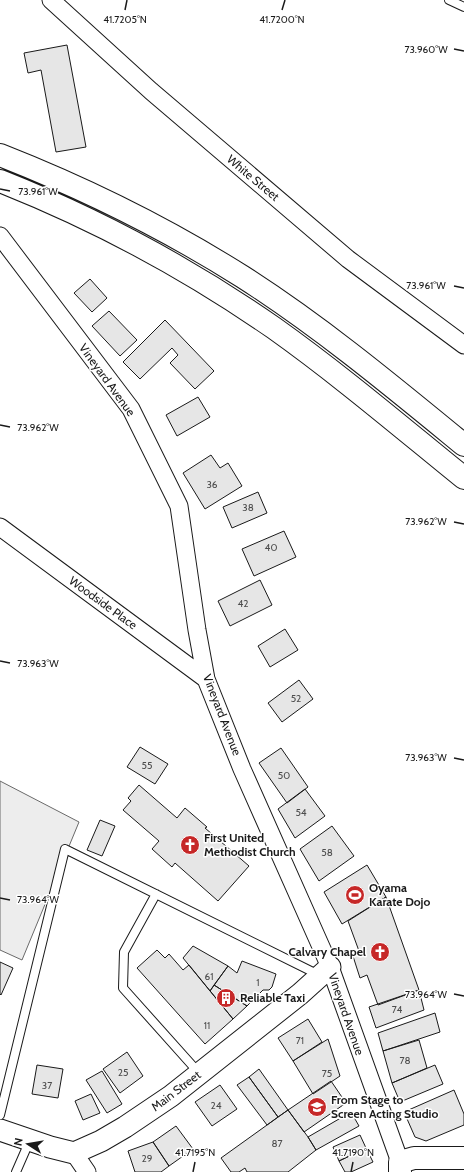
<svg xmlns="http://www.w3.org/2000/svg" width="464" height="1172" viewBox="0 0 464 1172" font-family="Cabin,sans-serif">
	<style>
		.parking { fill: #ededed; stroke: #6a6a6a }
		.building { fill: #e6e6e6; stroke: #1a1a1a }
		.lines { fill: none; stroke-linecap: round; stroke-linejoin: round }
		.service-casing { stroke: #1a1a1a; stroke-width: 10 }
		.minor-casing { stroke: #1a1a1a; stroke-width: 19 }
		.tertiary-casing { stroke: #1a1a1a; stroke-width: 23 }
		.primary-casing { stroke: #1a1a1a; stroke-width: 24 }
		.trunk-casing { stroke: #1a1a1a; stroke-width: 24 }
		.service { stroke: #fff; stroke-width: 8 }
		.minor { stroke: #fff; stroke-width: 17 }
		.tertiary { stroke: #fff; stroke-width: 21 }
		.primary { stroke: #fff; stroke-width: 22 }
		.trunk { stroke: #fff; stroke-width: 22 }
		.ticks { fill: none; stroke: #1a1a1a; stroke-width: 1.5 }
		.labels { text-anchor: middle; stroke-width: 3; stroke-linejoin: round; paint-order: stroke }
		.number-label { font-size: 10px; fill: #4d4d4d }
		.street-label { font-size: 12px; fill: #1a1a1a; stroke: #fff }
		.poi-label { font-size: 12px; font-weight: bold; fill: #1a1a1a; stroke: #fff; text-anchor: start }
		.ticks-label { font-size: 10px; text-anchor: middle; fill: #1a1a1a; stroke: #fff; stroke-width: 3; stroke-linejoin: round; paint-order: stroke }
	</style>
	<rect width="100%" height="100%" fill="#fff"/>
	<path class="parking" d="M0 781 79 822 22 960 0 950Z"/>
	<path class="building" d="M67 45 86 147 56 152 41 70 28 73 24 53Z
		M90 279 107 298 92 312 74 293Z
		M109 311 137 340 120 356 92 326Z
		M165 320 214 371 195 389 170 363 178 355 172 348 140 379 123 362Z
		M198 397 210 417 177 436 166 415Z
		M211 455 220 468 228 463 242 486 205 509 183 473Z
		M258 492 267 513 232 528 223 507Z
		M284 531 296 557 254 576 242 549Z
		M260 580 272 605 230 626 218 601Z
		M285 629 298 650 270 667 258 646Z
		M299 680 313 699 282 722 268 703Z
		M140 747 168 764 155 784 127 767Z
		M281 748 308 787 287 803 259 763Z
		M139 785 177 818 185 808 207 827 205 828 249 866 218 901 175 863 172 867 152 849 159 841 123 810 131 801 128 798Z
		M305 789 325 816 295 838 278 809Z
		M100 820 115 826 102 856 87 850Z
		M332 826 354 856 319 881 300 849Z
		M367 865 386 897 342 924 324 892Z
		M386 897 419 990 378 1005 367 975 360 978 352 953 359 951 348 921Z
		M193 946 228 966 210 991 183 958Z
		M157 950 165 958 169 954 183 970 189 965 233 1019 205 1044 137 968Z
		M242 961 276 974 272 987 269 990H263L247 1006 214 985 228 966 237 973Z
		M0 962 13 968 1 995 0 994Z
		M214 985 247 1006 233 1019 210 991Z
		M419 990 424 1010 376 1028 369 1007Z
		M435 1013 440 1032 383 1051 378 1033Z
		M308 1019 322 1042 293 1061 278 1038Z
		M328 1039 340 1076 313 1094 293 1061Z
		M419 1040 427 1068 392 1083 383 1051Z
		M127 1052 143 1076 120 1093 103 1069Z
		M37 1065 63 1069 58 1098 32 1094Z
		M435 1065 443 1084 400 1102 392 1083Z
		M259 1069 288 1110 278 1117 249 1077Z
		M102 1071 122 1104 107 1113 86 1080Z
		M249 1077 278 1117 267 1125 237 1085Z
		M331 1081 346 1103 304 1132 288 1110Z
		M220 1085 237 1109 212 1126 195 1102Z
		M454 1090 464 1114V1125L426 1141 415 1137 404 1112Z
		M91 1094 100 1113 83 1120 75 1101Z
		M288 1110 308 1137 316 1150 288 1172H247L245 1168 239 1172H231L221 1158Z
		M351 1112 359 1126 316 1150 308 1137Z
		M176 1126 193 1149 169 1166 153 1142Z
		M360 1135 366 1148 339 1161 333 1147Z
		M153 1142 169 1166 161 1172H135L128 1151Z
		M366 1148 373 1162 351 1172H345L339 1161Z"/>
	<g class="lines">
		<defs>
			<path id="service" d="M449 0 464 7
				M156 894 124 952 123 988 199 1073
				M0 1115 65 849 319 975
				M16 1172 30 1140"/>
			<path id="minor" d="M51 0 151 91 348 259 464 345
				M0 236 131 409 179 506 197 630 206 679 242 769 330 967 400 1162
				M0 527 206 679
				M74 1153 87 1172"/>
			<path id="tertiary" d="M0 1130 50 1147 74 1153 101 1141 125 1127 171 1096 300 994 330 967"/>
			<path id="primary" d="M400 1172V1162L414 1158H464"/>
			<path id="trunk" d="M0 155C84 188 167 229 243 277 321 327 392 386 464 445
				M0 181C96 219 189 269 274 328 340 375 401 427 464 478"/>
		</defs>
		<use href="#service" class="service-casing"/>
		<use href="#minor" class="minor-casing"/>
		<use href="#tertiary" class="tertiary-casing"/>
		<use href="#primary" class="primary-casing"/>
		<use href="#trunk" class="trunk-casing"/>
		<use href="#service" class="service"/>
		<use href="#minor" class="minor"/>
		<use href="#tertiary" class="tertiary"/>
		<use href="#primary" class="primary"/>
		<use href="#trunk" class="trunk"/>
	</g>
	<path class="ticks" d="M125 10 127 0M282 10 285 0M454 49 464 51M0 189 10 191M454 286 464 288M0 425 10 427M454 522 464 524M0 661 10 663M454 758 464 760M0 898 10 900M454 994 464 996M193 1172 195 1162M351 1172 353 1162"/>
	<defs>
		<symbol id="church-disc" viewBox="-11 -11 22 22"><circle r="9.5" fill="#c62828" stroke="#fff"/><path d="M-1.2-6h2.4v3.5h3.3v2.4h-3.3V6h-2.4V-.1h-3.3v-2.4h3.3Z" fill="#fff"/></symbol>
		<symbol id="stadium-disc" viewBox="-11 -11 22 22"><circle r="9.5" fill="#c62828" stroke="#fff"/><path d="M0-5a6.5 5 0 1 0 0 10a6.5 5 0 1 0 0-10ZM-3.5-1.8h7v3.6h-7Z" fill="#fff"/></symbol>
		<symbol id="building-disc" viewBox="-11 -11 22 22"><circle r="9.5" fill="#c62828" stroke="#fff"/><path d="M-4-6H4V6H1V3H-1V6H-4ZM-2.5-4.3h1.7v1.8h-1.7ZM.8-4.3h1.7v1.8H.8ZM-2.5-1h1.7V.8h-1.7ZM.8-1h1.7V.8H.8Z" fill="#fff"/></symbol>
		<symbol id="school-disc" viewBox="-11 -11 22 22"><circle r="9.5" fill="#c62828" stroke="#fff"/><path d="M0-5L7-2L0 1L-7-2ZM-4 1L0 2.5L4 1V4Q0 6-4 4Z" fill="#fff"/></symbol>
	</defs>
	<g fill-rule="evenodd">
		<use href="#church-disc" x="179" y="834" width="22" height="22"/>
		<use href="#stadium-disc" x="344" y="884" width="22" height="22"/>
		<use href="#church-disc" x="369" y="941" width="22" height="22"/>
		<use href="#building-disc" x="215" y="987" width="22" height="22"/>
		<use href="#school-disc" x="306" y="1096" width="22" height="22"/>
	</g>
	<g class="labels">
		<g class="number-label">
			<text x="212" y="488">36</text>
			<text x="248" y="511">38</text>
			<text x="271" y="551">40</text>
			<text x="243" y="607">42</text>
			<text x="296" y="702">52</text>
			<text x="147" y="769">55</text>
			<text x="284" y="779">50</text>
			<text x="301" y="816">54</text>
			<text x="327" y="856">58</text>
			<text x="209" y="980">61</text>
			<text x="258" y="986">1</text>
			<text x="397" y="1013">74</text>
			<text x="207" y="1029">11</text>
			<text x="300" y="1044">71</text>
			<text x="405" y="1064">78</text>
			<text x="123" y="1076">25</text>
			<text x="327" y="1077">75</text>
			<text x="47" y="1089">37</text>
			<text x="216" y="1109">24</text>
			<text x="277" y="1147">87</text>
			<text x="147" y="1162">29</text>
		</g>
		<g class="street-label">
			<text transform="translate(253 178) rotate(40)" y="4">White Street</text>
			<text transform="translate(107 380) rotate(54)" y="4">Vineyard Avenue</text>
			<text transform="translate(103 603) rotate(36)" y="4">Woodside Place</text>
			<text transform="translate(222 715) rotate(69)" y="4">Vineyard Avenue</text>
			<text transform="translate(346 1014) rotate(71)" y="4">Vineyard Avenue</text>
			<text transform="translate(176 1091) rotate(-37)" y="4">Main Street</text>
		</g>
		<g class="poi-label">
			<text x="204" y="842">First United<tspan x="204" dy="14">Methodist Church</tspan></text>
			<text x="369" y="892">Oyama<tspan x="369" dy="14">Karate Dojo</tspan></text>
			<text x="366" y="956" text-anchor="end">Calvary Chapel</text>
			<text x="240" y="1002">Reliable Taxi</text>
			<text x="331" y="1104">From Stage to<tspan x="331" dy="14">Screen Acting Studio</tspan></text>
		</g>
	</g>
	<g class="ticks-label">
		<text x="125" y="23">41.7205°N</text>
		<text x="282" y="23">41.7200°N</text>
		<text x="426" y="53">73.960°W</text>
		<text x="38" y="195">73.961°W</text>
		<text x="426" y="289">73.961°W</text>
		<text x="38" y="431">73.962°W</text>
		<text x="426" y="525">73.962°W</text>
		<text x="38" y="667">73.963°W</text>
		<text x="426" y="761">73.963°W</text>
		<text x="38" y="903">73.964°W</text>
		<text x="426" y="998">73.964°W</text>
		<text x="195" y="1156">41.7195°N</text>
		<text x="353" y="1156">41.7190°N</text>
	</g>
	<g transform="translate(28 1144) rotate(282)" stroke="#ffffff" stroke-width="3" paint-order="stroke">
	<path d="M0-3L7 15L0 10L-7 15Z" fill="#1a1a1a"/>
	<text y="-6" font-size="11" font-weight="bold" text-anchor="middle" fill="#1a1a1a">N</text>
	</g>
</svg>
